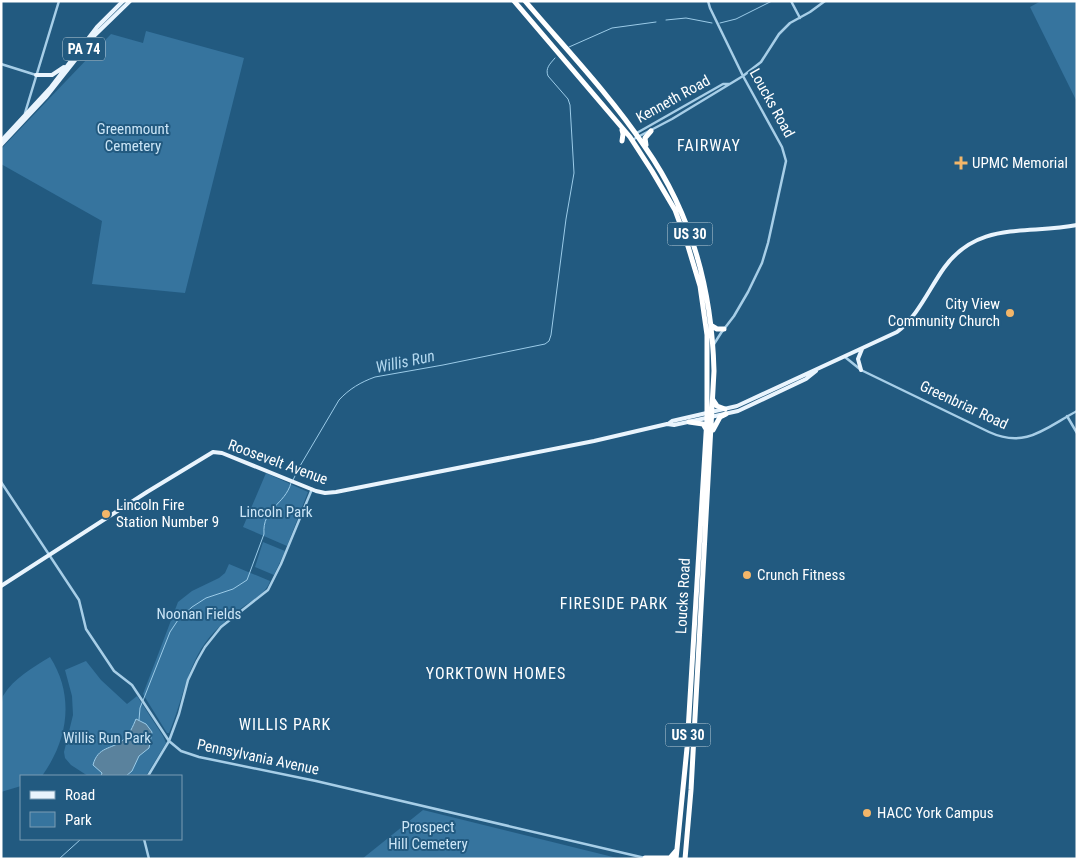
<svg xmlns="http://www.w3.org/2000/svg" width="1078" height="860" viewBox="0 0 1078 860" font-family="'Roboto Condensed',sans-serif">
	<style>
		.green { fill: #36749e }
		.water { fill: #5a829d; stroke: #9bcbe8 }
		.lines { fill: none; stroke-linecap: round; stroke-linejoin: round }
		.stream { stroke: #9bcbe8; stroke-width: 1 }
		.minor { stroke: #a7cee7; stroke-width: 2.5 }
		.major { stroke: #e9f4fd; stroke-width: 4 }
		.highway { stroke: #fff; stroke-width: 5 }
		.poi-dot { fill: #f3b669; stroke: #225a80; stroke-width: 2 }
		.labels { text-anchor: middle; stroke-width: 4; stroke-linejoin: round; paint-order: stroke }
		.shield { fill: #225a80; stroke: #bdced9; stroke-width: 1 }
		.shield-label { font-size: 14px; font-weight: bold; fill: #fff }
		.street-label { font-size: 15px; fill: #fff; stroke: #225a80 }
		.park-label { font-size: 15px; fill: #cbe5f6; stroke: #225a80 }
		.poi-label { font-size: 15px; fill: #fff; stroke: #225a80; text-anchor: start }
		.neighbourhood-label { font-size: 16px; letter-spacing: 1px; fill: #fff; stroke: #225a80 }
		.water-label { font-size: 16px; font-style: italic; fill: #b3d8ef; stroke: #225a80 }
	</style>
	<rect width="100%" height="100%" fill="#225a80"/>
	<path class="green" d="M1041 1H1077V102L1030 7Z
		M146 31 244 58 185 293 92 284 102 221 1 164V149L111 34 143 43Z
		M266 473 308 492 287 546 243 527Z
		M263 542 285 551 274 575 255 567Z
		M229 564 270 581C265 596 251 600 240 609 231 616 222 624 214 632 187 661 184 698 169 733H167L143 694 178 602 192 591 219 578 225 573Z
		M50 657C75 696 68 740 42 776H21V786L1 792C1 778 0 703 3 696 14 678 32 668 50 657Z
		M86 661 101 680 127 704 137 696 163 736 166 743 146 776H88L71 765 65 758 64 752 73 715 72 696 65 670Z
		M423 810 621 859H362Z"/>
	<path class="water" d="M136 719 146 724 152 732 149 748 139 756 132 771 126 776H101L102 773 93 765C98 746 111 750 123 740 129 736 133 726 136 719Z"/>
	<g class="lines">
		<path class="stream" d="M666 20 686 18 712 23
			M720 23 736 19 772 1
			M569 47 612 28 656 22
			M293 480 300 466 339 400C349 389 361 382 375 377L443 365 545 344 549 341 551 335 566 219 574 173 570 105 568 99 548 76C545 68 550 64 555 58
			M139 720 140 708 170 632 178 620 192 607 206 598 233 589 247 580 264 534C262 508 285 505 291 483
			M59 859 81 839"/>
		<path class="minor" d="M708 1 710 8 743 76 782 147 786 161 768 243 762 263 748 292 734 316 721 333 714 344
			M791 1 800 18
			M1 64 36 75
			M25 113 59 1
			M635 134 723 84H729
			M632 140 672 119 743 76 761 62 779 34 790 23 810 12 825 1
			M845 357 861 370 989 432C1026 449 1045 428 1077 411
			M1067 416 1077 433
			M1 482 79 600 86 629 114 671 132 685 169 741 181 751 199 757 316 781 645 858
			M148 776 169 741 179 714 188 680 197 661 205 647 221 627 268 590 281 564 312 489
			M144 839 149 859"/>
		<path class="major" d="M36 75H52L64 67
			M1 141 51 87 97 27 123 1
			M1 145 46 97 95 35 130 1
			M861 370 858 359 862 349
			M668 424 672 421 737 406 897 332C918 316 929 289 944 268 978 220 1028 235 1077 225
			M1 586 147 492 213 452 222 453 316 491 325 493 336 492 594 441 667 424 674 425 738 411 806 379 816 371"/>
		<path class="highway" d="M514 1 630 137 652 171 675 210 687 243 700 286 707 335V418L687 748 676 859
			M525 1C566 49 610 95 645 147 692 214 712 291 714 371L691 790 685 859
			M622 130 623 134 622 141
			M646 145 645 138 651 131
			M712 326 717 329H724
			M713 400 717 406 725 409
			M689 422 703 424 706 429
			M713 430 720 417 726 414
			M645 858H670L676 851"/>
	</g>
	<g class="poi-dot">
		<path d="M958.5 155.5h5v5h5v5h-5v5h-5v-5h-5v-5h5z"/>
		<circle cx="1010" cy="313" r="5"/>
		<circle cx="106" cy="514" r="5"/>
		<circle cx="747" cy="575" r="5"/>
		<circle cx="867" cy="813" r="5"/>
	</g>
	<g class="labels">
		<g class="shield">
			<rect x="63" y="37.5" width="42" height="23" rx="4"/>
			<rect x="667.5" y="222.5" width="45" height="23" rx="4"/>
			<rect x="665.5" y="723.5" width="45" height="23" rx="4"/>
		</g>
		<g class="shield-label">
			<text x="84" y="54">PA 74</text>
			<text x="690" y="239">US 30</text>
			<text x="688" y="740">US 30</text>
		</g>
		<g class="street-label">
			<text transform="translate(673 99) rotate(-29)" y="5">Kenneth Road</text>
			<text transform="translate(772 103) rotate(61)" y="5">Loucks Road</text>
			<text transform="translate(964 405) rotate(25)" y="5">Greenbriar Road</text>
			<text transform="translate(278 462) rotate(20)" y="5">Roosevelt Avenue</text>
			<text transform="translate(683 596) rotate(-87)" y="5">Loucks Road</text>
			<text transform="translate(258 757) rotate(12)" y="5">Pennsylvania Avenue</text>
		</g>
		<g class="park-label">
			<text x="133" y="134">Greenmount<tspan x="133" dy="17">Cemetery</tspan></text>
			<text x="276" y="517">Lincoln Park</text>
			<text x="199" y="619">Noonan Fields</text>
			<text x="107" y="743">Willis Run Park</text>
			<text x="428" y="832">Prospect<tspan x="428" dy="17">Hill Cemetery</tspan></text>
		</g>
		<g class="poi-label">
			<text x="972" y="168">UPMC Memorial</text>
			<text x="1000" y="309" text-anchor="end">City View<tspan x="1000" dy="17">Community Church</tspan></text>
			<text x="116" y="510">Lincoln Fire<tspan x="116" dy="17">Station Number 9</tspan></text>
			<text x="757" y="580">Crunch Fitness</text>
			<text x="877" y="818">HACC York Campus</text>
		</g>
		<g class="neighbourhood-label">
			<text x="709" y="151">FAIRWAY</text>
			<text x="614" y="609">FIRESIDE PARK</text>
			<text x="496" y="679">YORKTOWN HOMES</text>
			<text x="285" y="730">WILLIS PARK</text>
		</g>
		<g class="water-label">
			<text transform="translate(405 361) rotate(-12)" y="6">Willis Run</text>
		</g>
	</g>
	<rect width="1078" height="860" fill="none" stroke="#ffffff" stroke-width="5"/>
	<rect x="20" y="775" width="162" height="65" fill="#225a80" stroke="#7a9cb3"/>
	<rect x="30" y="791" width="25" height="8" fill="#e9f4fd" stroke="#7a9cb3"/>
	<text x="65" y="800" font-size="15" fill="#ffffff">Road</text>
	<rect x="30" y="812" width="25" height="15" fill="#36749e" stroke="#7a9cb3"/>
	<text x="65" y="825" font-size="15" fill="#ffffff">Park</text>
</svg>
